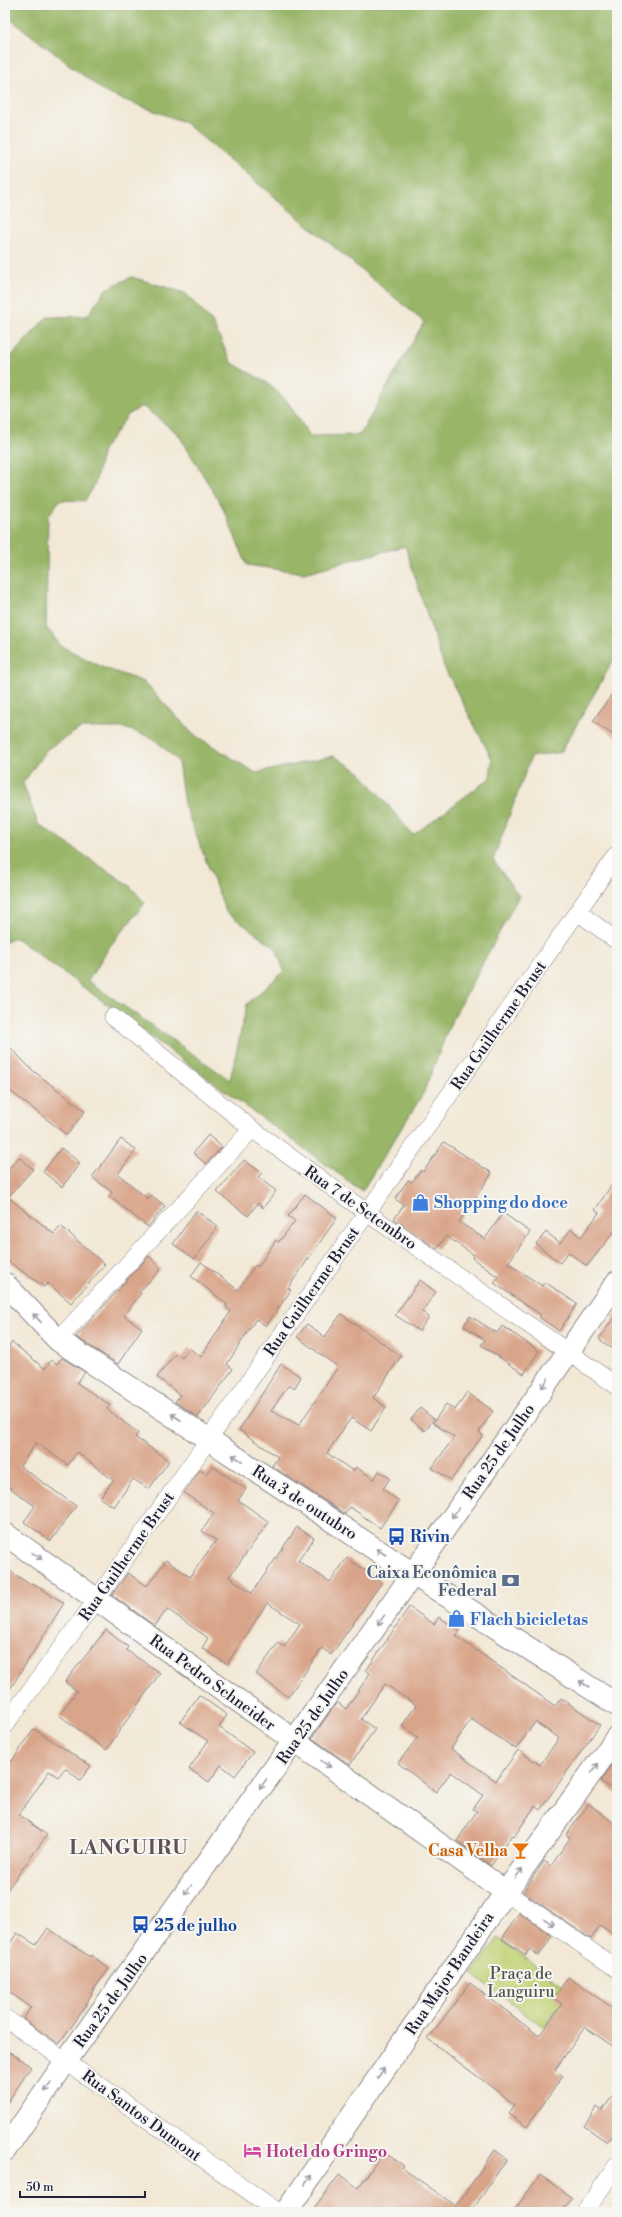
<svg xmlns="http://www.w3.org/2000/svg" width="622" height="2217" viewBox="0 0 622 2217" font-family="'Libre Bodoni',serif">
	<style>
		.green { fill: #c1d376; stroke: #727a58 }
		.forest { fill: #98b567; stroke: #5d6c51; fill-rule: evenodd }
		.building { fill: #d9a58a; fill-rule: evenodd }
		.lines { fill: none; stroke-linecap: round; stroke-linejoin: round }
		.minor-casing { stroke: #8a8588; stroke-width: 18 }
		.secondary-casing { stroke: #8a8588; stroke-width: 24 }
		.minor { stroke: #fff; stroke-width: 17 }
		.secondary { stroke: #fff; stroke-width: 22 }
		.oneway { stroke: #9c9ca7 }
		.labels { text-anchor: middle; stroke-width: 4; stroke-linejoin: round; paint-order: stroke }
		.street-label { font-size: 16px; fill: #22223b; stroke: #f6f6f2 }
		.shop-label { font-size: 16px; font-weight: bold; fill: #366cbe; stroke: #f6f6f2; text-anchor: start }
		.transit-label { font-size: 16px; font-weight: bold; fill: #164399; stroke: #f6f6f2; text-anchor: start }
		.service-label { font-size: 16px; font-weight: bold; fill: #4e5e75; stroke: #f6f6f2; text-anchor: end }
		.food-label { font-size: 16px; font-weight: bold; fill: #c56008; stroke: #f6f6f2; text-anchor: end }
		.park-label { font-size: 16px; fill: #52574d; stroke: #f6f6f2 }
		.hotel-label { font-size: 16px; font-weight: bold; fill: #b23c85; stroke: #f6f6f2; text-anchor: start }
		.district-label { font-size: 20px; font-weight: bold; letter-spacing: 1px; fill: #625057; stroke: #f6f6f2 }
	</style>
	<rect width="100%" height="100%" fill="#f6f6f2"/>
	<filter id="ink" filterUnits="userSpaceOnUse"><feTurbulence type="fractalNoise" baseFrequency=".025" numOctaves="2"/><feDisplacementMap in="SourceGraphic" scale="8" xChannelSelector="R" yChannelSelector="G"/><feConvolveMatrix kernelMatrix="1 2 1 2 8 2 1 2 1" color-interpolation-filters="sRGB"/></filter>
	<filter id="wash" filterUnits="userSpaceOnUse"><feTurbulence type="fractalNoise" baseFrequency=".012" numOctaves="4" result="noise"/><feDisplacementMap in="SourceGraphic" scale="16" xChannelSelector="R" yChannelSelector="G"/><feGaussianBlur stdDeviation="0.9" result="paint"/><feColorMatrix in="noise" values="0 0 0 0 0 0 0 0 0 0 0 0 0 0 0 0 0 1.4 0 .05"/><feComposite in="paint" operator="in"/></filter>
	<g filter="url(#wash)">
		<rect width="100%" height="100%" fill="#f2e8d5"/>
		<path class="green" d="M498 1938 570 1991 544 2027 472 1974Z"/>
		<path class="forest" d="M5 5H617V654L561 752 531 757 493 860 519 896 451 1022 423 1094 362 1191 16 938 5 942V363L47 317 87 316 106 289 132 277 185 293 212 322 232 363 266 382 287 401 310 436 360 435 424 322 184 122 106 93 5 15ZM142 406 178 434 222 506 247 565 304 573 405 546 444 667 492 759 490 778 413 835 360 772 334 756 256 773 193 734 144 682 102 667 61 646 46 627 48 516 60 500 85 501 95 484 103 450 128 415ZM81 728H124L153 738 178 761 184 804 226 912 276 948 284 971 247 1004 230 1080 88 981 110 946 145 903 130 886 38 824 23 783 47 749Z"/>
		<g id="blocks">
			<path class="building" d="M617 687V738L593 721Z
				M5 1042 31 1069 85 1111 67 1135 5 1087Z
				M208 1135 222 1147 206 1164 193 1153Z
				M121 1139 136 1150 118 1174 148 1199 151 1195 165 1206 148 1227 109 1196 112 1192 92 1177Z
				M444 1142 492 1173 459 1222 485 1239 503 1213 530 1232 508 1263 542 1286 545 1282 577 1304 559 1331 539 1317 541 1315 494 1283 498 1277 472 1258 474 1255 446 1236 437 1249 394 1219 404 1205 395 1199 408 1180 412 1182 421 1170 423 1172Z
				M61 1148 80 1163 62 1187 43 1172Z
				M19 1157 33 1169 8 1197 54 1234 61 1226 105 1265 71 1303 48 1283 44 1287 5 1259V1173Z
				M244 1160 262 1173 258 1177 276 1191 263 1208 258 1203 248 1216 217 1192Z
				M617 1177V1228L587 1266 568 1252 560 1263 536 1244 546 1232 560 1243 571 1229 581 1237 599 1213 595 1210Z
				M305 1194 337 1218 288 1288 291 1290 266 1326 256 1319 227 1364 233 1369 198 1417 175 1402 180 1395 157 1377 176 1353 182 1358 189 1348 201 1357 231 1311 226 1307 227 1304 191 1276 201 1262 238 1290 255 1265 258 1267 276 1240 279 1242 295 1221 288 1216Z
				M196 1211 218 1226 195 1259 173 1244Z
				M149 1256 161 1269 139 1292 141 1293 124 1316 142 1328 118 1364 76 1337Z
				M420 1280 436 1292 422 1312 429 1317 419 1331 395 1315Z
				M617 1313V1352L599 1339Z
				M341 1314 401 1356 373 1398 386 1407 371 1431 351 1418 327 1453 353 1471 356 1467 374 1479 379 1471 390 1478 383 1489 399 1501 380 1528 350 1507 345 1514 272 1466 278 1457 239 1430 281 1364 301 1377 294 1389 289 1385 271 1411 299 1425 338 1367 297 1337 307 1324 325 1337Z
				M470 1316 497 1333 502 1326 539 1351 524 1374 481 1345 485 1340 464 1326Z
				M12 1342 45 1369 51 1360 57 1364 62 1358 85 1372 77 1383 110 1405 107 1409 138 1433 135 1437 169 1461 149 1489 133 1479 114 1507 100 1498 113 1480 77 1452 68 1465 36 1443 20 1466 76 1506 51 1541 24 1522 35 1506 6 1485 5 1487V1351Z
				M467 1392 493 1411 479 1432 483 1435 451 1480 432 1468 454 1437 433 1423 446 1404 455 1410Z
				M420 1408 434 1419 425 1431 411 1420Z
				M212 1466 246 1489 238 1500 269 1522 229 1577 252 1593 297 1527 314 1538 298 1561 330 1582 347 1558 382 1582 331 1655 322 1648 288 1697 256 1674 278 1643 284 1647 300 1624 267 1603 227 1664 202 1648 208 1638 167 1609 155 1626 112 1595 128 1573 147 1586 166 1560 190 1577 216 1540 202 1531 214 1513 184 1493 200 1470 206 1474Z
				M5 1568 31 1585 32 1583 64 1603 5 1697Z
				M409 1607 434 1624 439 1617 460 1631 456 1636 555 1706 561 1698 600 1725 540 1810 535 1806 514 1837 512 1835 491 1866 457 1841 477 1811 473 1809 483 1795 451 1772 436 1792 398 1763 418 1737 402 1726 416 1705 385 1684 361 1719 375 1729 350 1765 312 1738 337 1702 346 1709 370 1673 366 1671ZM471 1719 516 1749 535 1722 559 1738 540 1765 518 1750 496 1781 451 1749Z
				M106 1630 128 1647 126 1650 160 1673 106 1750 59 1715 77 1691 65 1682Z
				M199 1695 227 1715 219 1727 253 1752 235 1776 221 1765 209 1782 189 1769 208 1741 180 1722Z
				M34 1729 91 1766 80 1780 65 1768 58 1777 49 1771 19 1815 47 1835 5 1893V1767L10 1760 12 1761Z
				M617 1758V1793L601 1781Z
				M589 1804 617 1825V1937L600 1925 591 1939 523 1892 544 1861 551 1866 570 1838 566 1835Z
				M519 1913 552 1936 539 1956 529 1949 526 1955 502 1939Z
				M48 1928 90 1957 91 1955 109 1969 91 1993 92 1994 85 2004 87 2005 59 2044 23 2019 31 2007 5 1989V1951L17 1933 36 1945Z
				M568 1977 617 2011V2049L585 2027 555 2070 563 2076 527 2127 508 2114 514 2104 428 2039 470 1983 539 2036 562 2004 554 1998Z
				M5 2049 31 2067 5 2106Z
				M617 2089V2127L607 2142 584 2126 597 2107 602 2111Z
				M495 2150 507 2159 471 2212H311L340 2174 358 2188 384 2152 404 2166 402 2168 456 2206Z
				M540 2175 572 2198 562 2212H513Z"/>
		</g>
	</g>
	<g filter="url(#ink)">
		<use href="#blocks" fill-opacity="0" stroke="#8a8588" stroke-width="1"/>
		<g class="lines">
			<defs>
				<path id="minor" d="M578 912 617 941
					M113 1017 252 1129 366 1212 617 1386
					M58 1340 252 1129
					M5 1725 97 1599 617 855
					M506 1892 617 1969
					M5 2018 278 2212
					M585 2212 617 2165"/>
				<path id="secondary" d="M5 1284 58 1340 413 1574 617 1705
					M5 1534 506 1892
					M5 2150 66 2061 413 1574 617 1282
					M286 2212 506 1892 617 1737"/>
			</defs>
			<use href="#minor" class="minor-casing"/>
			<use href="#secondary" class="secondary-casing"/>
			<use href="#minor" class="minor"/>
			<use href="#secondary" class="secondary"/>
		</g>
		<defs><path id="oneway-shaft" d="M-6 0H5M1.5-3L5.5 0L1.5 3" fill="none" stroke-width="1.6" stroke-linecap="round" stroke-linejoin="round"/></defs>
		<g class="oneway">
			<use href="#oneway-shaft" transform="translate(37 1318) rotate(-133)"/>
			<use href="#oneway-shaft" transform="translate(545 1383) rotate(125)"/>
			<use href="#oneway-shaft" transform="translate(176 1417) rotate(-147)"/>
			<use href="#oneway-shaft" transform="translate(237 1458) rotate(-147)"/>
			<use href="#oneway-shaft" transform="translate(455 1513) rotate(125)"/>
			<use href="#oneway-shaft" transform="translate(381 1552) rotate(-147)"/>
			<use href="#oneway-shaft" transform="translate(37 1556) rotate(35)"/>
			<use href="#oneway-shaft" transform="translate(381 1620) rotate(125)"/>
			<use href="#oneway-shaft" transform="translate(584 1684) rotate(-147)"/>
			<use href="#oneway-shaft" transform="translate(326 1764) rotate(35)"/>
			<use href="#oneway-shaft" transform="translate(595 1768) rotate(-54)"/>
			<use href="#oneway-shaft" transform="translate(263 1784) rotate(126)"/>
			<use href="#oneway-shaft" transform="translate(519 1873) rotate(-54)"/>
			<use href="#oneway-shaft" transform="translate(188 1890) rotate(126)"/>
			<use href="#oneway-shaft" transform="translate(549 1922) rotate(35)"/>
			<use href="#oneway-shaft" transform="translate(381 2073) rotate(-56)"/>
			<use href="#oneway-shaft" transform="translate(48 2087) rotate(124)"/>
			<use href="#oneway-shaft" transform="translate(308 2180) rotate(-56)"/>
		</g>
	</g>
	<defs>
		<symbol id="shop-bare" viewBox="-9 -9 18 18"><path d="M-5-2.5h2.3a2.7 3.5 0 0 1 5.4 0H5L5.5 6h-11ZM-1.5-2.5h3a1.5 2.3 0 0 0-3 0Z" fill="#3f7fe0" stroke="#f6f6f2" stroke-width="2.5" paint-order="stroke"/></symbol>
		<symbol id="bus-bare" viewBox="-9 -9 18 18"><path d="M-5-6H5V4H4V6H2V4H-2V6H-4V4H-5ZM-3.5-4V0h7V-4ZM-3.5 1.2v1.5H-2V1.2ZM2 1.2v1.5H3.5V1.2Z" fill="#1a4fb4" stroke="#f6f6f2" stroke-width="2.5" paint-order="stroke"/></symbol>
		<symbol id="bank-bare" viewBox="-9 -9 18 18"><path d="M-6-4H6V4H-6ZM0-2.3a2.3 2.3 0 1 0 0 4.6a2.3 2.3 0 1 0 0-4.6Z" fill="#5c6f8a" stroke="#f6f6f2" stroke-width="2.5" paint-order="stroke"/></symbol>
		<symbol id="bar-bare" viewBox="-9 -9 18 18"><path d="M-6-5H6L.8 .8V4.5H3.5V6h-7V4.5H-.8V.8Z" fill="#e8710a" stroke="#f6f6f2" stroke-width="2.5" paint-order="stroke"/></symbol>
		<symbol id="hotel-bare" viewBox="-9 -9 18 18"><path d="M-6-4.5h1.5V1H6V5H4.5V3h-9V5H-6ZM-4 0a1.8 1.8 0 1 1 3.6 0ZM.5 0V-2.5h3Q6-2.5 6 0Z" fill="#d1479c" stroke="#f6f6f2" stroke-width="2.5" paint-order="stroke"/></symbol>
	</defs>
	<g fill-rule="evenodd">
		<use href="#shop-bare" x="408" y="1190" width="25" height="25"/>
		<use href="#bus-bare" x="384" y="1524" width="25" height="25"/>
		<use href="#bank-bare" x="498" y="1568" width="25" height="25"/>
		<use href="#shop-bare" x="444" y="1606" width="25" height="25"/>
		<use href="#bar-bare" x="508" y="1838" width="25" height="25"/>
		<use href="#bus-bare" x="128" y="1912" width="25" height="25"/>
		<use href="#hotel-bare" x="240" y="2138" width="25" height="25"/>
	</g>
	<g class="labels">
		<g class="street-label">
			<text transform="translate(498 1025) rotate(-55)" y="6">Rua Guilherme Brust</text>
			<text transform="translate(361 1207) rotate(35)" y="6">Rua 7 de Setembro</text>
			<text transform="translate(311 1291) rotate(-55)" y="6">Rua Guilherme Brust</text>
			<text transform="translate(498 1451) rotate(-55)" y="6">Rua 25 de Julho</text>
			<text transform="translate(305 1502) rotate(33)" y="6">Rua 3 de outubro</text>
			<text transform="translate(126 1556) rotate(-55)" y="6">Rua Guilherme Brust</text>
			<text transform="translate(213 1682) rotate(36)" y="6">Rua Pedro Schneider</text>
			<text transform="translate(312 1716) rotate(-55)" y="6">Rua 25 de Julho</text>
			<text transform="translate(449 1973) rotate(-56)" y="6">Rua Major Bandeira</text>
			<text transform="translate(110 2000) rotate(-54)" y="6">Rua 25 de Julho</text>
			<text transform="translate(142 2115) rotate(36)" y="6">Rua Santos Dumont</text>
		</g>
		<g class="shop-label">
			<text x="434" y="1208">Shopping do doce</text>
			<text x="470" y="1625">Flach bicicletas</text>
		</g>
		<g class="transit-label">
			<text x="410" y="1542">Rivin</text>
			<text x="154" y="1931">25 de julho</text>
		</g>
		<g class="service-label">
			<text x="497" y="1578">Caixa Econômica<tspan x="497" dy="18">Federal</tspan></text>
		</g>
		<g class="food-label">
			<text x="508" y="1856">Casa Velha</text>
		</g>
		<g class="park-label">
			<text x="521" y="1979">Praça de<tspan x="521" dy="18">Languiru</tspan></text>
		</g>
		<g class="hotel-label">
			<text x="266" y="2157">Hotel do Gringo</text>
		</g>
		<g class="district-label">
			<text x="129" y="1854">LANGUIRU</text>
		</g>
	</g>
	<rect width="622" height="2217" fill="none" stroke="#f6f6f2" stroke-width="20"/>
	<path d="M20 2191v6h125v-6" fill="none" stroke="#22223b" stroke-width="2"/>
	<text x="26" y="2191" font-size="12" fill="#22223b" stroke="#f6f6f2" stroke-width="3" paint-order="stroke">50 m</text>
</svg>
